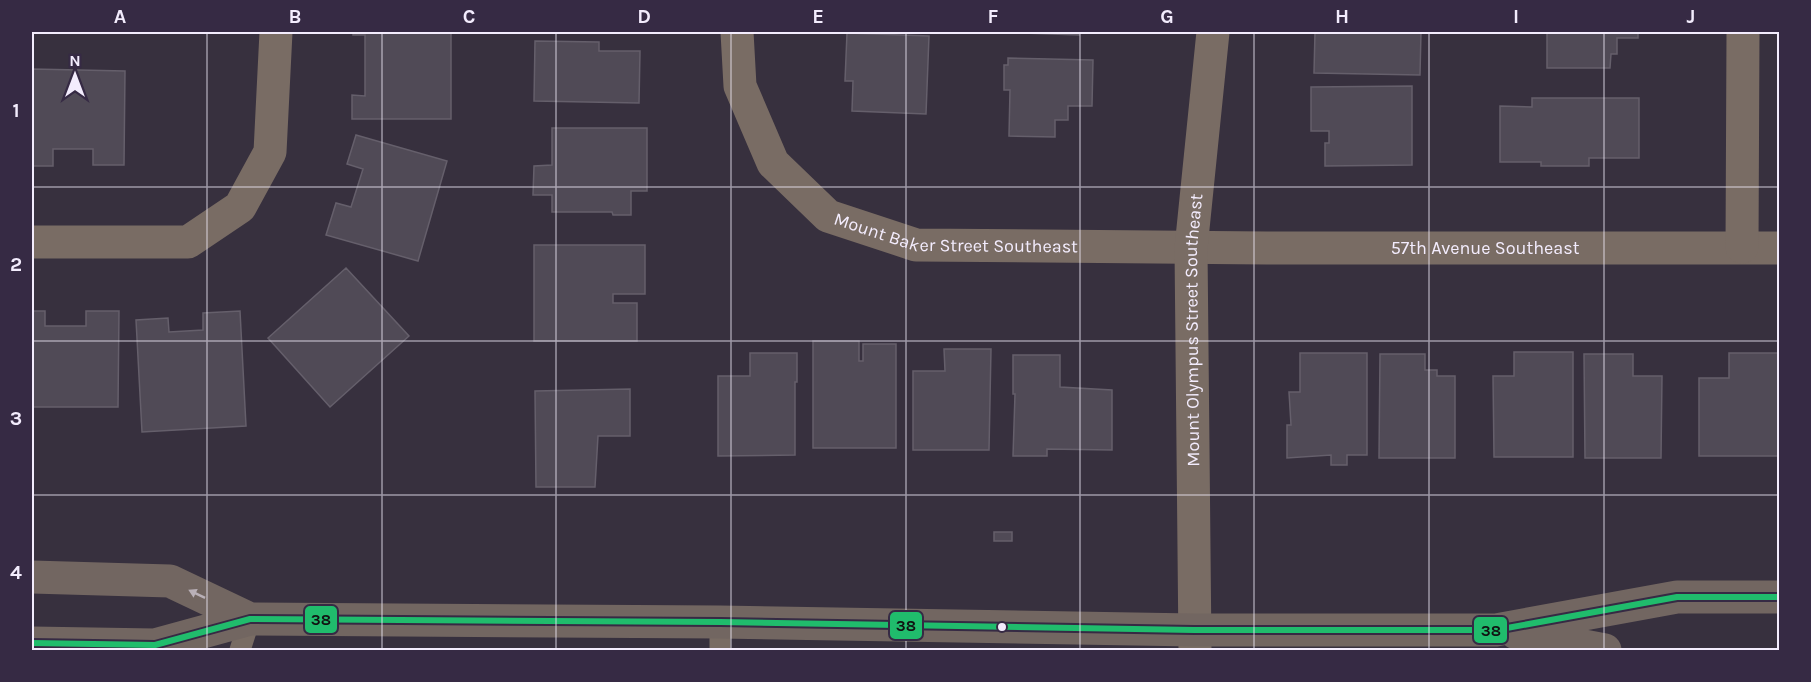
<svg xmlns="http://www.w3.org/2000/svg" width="1811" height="682" viewBox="0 0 1811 682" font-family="Karla,sans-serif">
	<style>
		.building { fill: #504a56; stroke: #655f6b; stroke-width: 1.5 }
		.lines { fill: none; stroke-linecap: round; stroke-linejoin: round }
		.service { stroke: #796c64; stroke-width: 21 }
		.minor { stroke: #796c64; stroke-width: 33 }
		.secondary { stroke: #726661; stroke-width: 33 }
		.bus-1-casing { stroke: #362a44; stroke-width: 10 }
		.bus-1 { stroke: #20bc6c; stroke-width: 6 }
		.oneway { fill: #b9b0b7 }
		.grid { fill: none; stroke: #f3ecfd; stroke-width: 1.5; stroke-opacity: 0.55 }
		.bus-dot { fill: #f3ecfd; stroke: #362a44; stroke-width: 2 }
		.labels { text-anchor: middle; stroke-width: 5; stroke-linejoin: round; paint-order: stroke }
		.street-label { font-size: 18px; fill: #f3ecfd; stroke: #362a44 }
		.line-badge { stroke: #362a44; stroke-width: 2 }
		.pale-badge-label { font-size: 16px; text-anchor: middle; font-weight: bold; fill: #111 }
		.neatline { fill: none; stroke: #f3ecfd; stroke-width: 2 }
		.grid-label { font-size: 20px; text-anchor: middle; font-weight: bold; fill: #f3ecfd }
	</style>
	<rect width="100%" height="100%" fill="#37303e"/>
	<path class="building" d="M353 32H451V119H352V95L365 96V35H353Z
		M1023 32H1079V35L1023 33Z
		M1315 32H1421L1420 75 1314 73Z
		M1547 32H1638V38H1617V54H1611L1610 68H1547Z
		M847 33 929 36 926 114 852 111 853 81H845Z
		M535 41 599 42V51H640L639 103 534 101Z
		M1008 58 1093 60 1092 106H1068V120H1055V137L1009 136 1010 90H1004V65H1008Z
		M32 69 125 71 124 165H93V149H53V166H32Z
		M1412 86V165L1325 166V143H1329V131H1311V87Z
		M1532 98H1639V158H1589V166H1541V162H1500V106L1532 107Z
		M552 128H647V191H631V215H613L612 212H552V195H533L534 166 552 165Z
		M356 135 447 161 418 261 326 235 336 203 351 207 363 169 347 164Z
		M534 245H645V294H613V303H637V341H534Z
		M346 268 409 336 330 407 268 338Z
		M32 311H45V326H86V311H119L118 407H32Z
		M240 311 246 426 142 432 136 320 168 318 169 332 203 330V313Z
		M813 341H859V361H863V344H896V448H813Z
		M944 349H991L989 450H913V371H945Z
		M1514 352H1573V457H1494L1493 376H1514Z
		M750 353H797V382H795V455L718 456V376H750Z
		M1300 353H1367V455H1347V465H1331V455L1287 458V425H1291L1289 392H1300Z
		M1729 353H1779V456H1699V378H1729Z
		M1380 354H1425V370H1437V376H1455V458H1379Z
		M1584 354H1633V376H1662L1661 458H1585Z
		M1013 355H1060V387L1112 390V450L1047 449V456H1013L1015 394H1013Z
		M630 389V436H598L595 487H536L535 391Z
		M994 532H1012V541H994Z"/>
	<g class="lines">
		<path class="service" d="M720 622V650
			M240 650 250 619"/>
		<g class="minor">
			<path id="s1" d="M737 32 740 86 773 163 828 216 916 245 1267 248H1780"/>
			<path d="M32 242H188L240 207 270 152 276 32"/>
			<path d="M1742 247 1743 32"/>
			<path id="s2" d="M1195 650 1191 248 1213 32"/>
		</g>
		<path class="secondary" d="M32 577 170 581 250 619
			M1516 633 1605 650
			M32 643 155 645 250 619 720 622 1194 630H1496L1677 597H1780"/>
		<defs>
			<path id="bus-1" d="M32 643 155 645 250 619 720 622 1194 630H1496L1677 597H1780"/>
		</defs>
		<use href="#bus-1" class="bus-1-casing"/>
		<use href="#bus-1" class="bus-1"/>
	</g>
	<defs><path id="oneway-solid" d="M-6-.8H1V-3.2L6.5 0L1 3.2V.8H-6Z" transform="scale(1.5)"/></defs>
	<use class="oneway" href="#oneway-solid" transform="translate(197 594) rotate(-154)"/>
	<path class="grid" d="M207 32V650M382 32V650M556 32V650M731 32V650M906 32V650M1080 32V650M1254 32V650M1429 32V650M1604 32V650M32 187H1780M32 341H1780M32 495H1780"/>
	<circle class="bus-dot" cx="1002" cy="627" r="5"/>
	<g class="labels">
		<g class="street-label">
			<text dy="6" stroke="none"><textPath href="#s1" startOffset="345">Mount Baker Street Southeast</textPath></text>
			<text dy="6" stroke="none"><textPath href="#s1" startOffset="876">57th Avenue Southeast</textPath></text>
			<text dy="6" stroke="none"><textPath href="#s2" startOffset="320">Mount Olympus Street Southeast</textPath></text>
		</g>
	</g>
	<g class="line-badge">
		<rect x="304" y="605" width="34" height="29" rx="6" fill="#20bc6c"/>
		<rect x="889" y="611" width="34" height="29" rx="6" fill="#20bc6c"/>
		<rect x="1473" y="616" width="35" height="28" rx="6" fill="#20bc6c"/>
	</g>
	<g class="pale-badge-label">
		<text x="321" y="625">38</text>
		<text x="906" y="631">38</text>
		<text x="1491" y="636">38</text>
	</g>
	<rect width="1811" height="682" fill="none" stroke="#362a44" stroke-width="66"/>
	<g transform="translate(75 75)" stroke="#362a44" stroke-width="4.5" paint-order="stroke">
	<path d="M0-4.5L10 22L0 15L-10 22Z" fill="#f3ecfd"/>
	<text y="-9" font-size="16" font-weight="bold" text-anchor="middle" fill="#f3ecfd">N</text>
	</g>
	<rect x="33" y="33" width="1745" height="616" class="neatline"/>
	<g class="grid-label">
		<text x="120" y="23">A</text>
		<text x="295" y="23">B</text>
		<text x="469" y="23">C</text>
		<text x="644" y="23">D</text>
		<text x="818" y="23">E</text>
		<text x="993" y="23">F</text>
		<text x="1167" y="23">G</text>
		<text x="1342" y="23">H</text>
		<text x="1516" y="23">I</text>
		<text x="1691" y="23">J</text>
		<text x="16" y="117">1</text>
		<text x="16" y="271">2</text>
		<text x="16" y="425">3</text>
		<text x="16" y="579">4</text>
	</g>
</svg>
